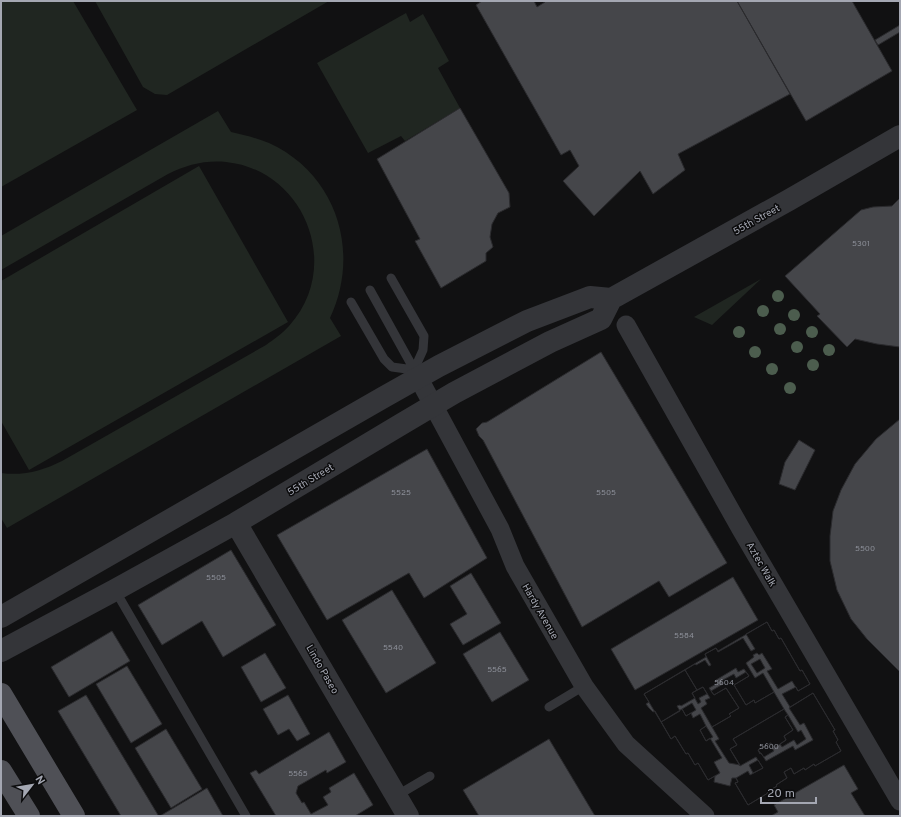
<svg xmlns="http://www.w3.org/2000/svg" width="901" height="817" viewBox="0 0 901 817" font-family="Overpass,sans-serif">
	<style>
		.green { fill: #202621 }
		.building { fill: #45464a; stroke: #2b2b2e; fill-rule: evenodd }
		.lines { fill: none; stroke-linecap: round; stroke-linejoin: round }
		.service { stroke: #343539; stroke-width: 9 }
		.minor { stroke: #343539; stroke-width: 19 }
		.tertiary { stroke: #343539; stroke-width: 22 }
		.primary { stroke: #4f5056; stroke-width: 22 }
		.tree { fill: #4c5d4e }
		.labels { text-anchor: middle; stroke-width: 3; stroke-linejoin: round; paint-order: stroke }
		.number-label { font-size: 8px; fill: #8c8f98 }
		.street-label { font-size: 10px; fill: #a4a7b2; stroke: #0c0c0d }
	</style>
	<rect width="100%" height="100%" fill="#111112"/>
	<path class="green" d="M1 1H73L137 110 1 187Z
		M95 1H329L167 95 155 94 143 87Z
		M406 13 410 22 423 14 449 61 438 68 460 108 405 141 401 136 368 153 317 63Z
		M218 111 231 132C244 135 257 138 269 143 337 174 361 252 330 318L341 336 7 528 1 518V473C23 476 42 471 62 461L266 345C274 339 282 334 289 326 343 267 305 170 226 162 205 160 186 165 168 174L1 270V236Z
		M199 166 288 322 29 470 1 421V281Z
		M761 279 712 325 694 317Z"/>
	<path class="building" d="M482 1H534L537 7 545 2 544 1H737L790 94 678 154 685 170 653 194 640 171 594 216 563 181 579 166 570 150 561 155 476 5Z
		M737 1H852L892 71 806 121Z
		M900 25V32L878 45 875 40Z
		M460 108 509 193 510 207 498 213 492 224 490 237 493 247 486 253V261L441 288 415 241 420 239 377 159Z
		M900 198V347L877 344 855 339 847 347 817 316 820 314 785 276 861 210 873 207 892 206Z
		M601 352 727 563 669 597 659 581 582 627 483 440 479 436 476 429 482 423 487 422Z
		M900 419V672L867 639 851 619 837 590 830 561V536L833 511 841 490 855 464 876 439Z
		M799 440 815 450 795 490 779 484 785 462Z
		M427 449 487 558 424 598 409 573 327 620 277 535Z
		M231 550 276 625 223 657 202 621 162 645 138 605Z
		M471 573 501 623 463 645 450 624 467 614 450 586Z
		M733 577 758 620 635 690 611 649Z
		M392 590 436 663 386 693 342 620Z
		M767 622 772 631 774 630 779 639 781 638 800 671 802 670 810 684 798 691 796 687 782 694 790 707 813 693 835 730 833 731 838 740 836 742 841 751 815 766 814 764 805 770 804 768 794 774 791 768 784 772 787 778 776 785 777 786 767 792 768 793 748 805 735 783 738 782 736 778H732L730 786 714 782 715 776 708 780 698 763 695 765 688 753 686 754 675 736 671 739 655 711 653 712 649 708 646 704 649 702 644 694 706 657 705 654 716 648 718 651ZM760 659 765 668 757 673 751 664ZM746 672 749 676 734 685 746 705 754 700 755 703 774 692 784 709 733 739 737 745 730 749 740 765 729 763 715 741 719 739 712 727 731 716 729 714 739 708 726 688 714 695 711 691 723 684 721 681 734 674 736 678ZM703 687 707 694 699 698 701 702 698 704 692 693ZM692 703 696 710 686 716 682 709ZM788 715 798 732 801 730 806 739 797 745 794 740 782 747 780 744 786 740 784 736 793 730 785 717ZM706 726 713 737 706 741 700 730ZM771 743 773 747 772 748 774 751 764 757 758 750ZM758 760 763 768 753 773 749 765Z
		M767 622 772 631 774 630 779 639 781 638 800 671 802 670 810 684 798 691 792 681 778 689 767 671 772 669 762 653 759 655 757 653 753 655 754 657 746 663 755 678 763 673 774 692 755 703 754 700 746 705 734 685 749 676 744 669 738 672 736 668 716 680 718 683 709 688 714 695 726 688 739 708 729 714 731 716 712 727 701 708 707 704 705 700 710 698 703 687 697 690 685 670 695 664 696 665 705 660 709 666 711 665 705 654 716 648 718 652 743 638 751 651 755 649 746 634Z
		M112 631 130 661 69 697 51 667Z
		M500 632 529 680 492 702 463 654Z
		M265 653 286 688 261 702 241 667Z
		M127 666 162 724 131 743 96 684Z
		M685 670 697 690 692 693 695 698 681 706 680 705 677 706 680 711 661 722 644 694Z
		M813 693 835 730 833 731 838 740 836 742 841 751 815 766 814 764 805 770 804 768 794 774 791 768 784 772 787 778 776 785 777 786 767 792 768 793 748 805 735 783 738 782 736 778 748 771 750 775 763 768 756 757 740 766 730 749 737 745 733 739 784 709 788 715 785 717 793 730 784 736 786 740 774 748 771 743 758 750 760 754 761 753 766 761 793 746 795 750 813 740 804 723 800 725 789 708Z
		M86 695 158 815 156 816H121L58 711Z
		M288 695 310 734 297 741 289 729 278 735 263 709Z
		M682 709 686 716 691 713 693 718 700 714 706 726 700 730 706 741 710 738 722 758 714 762 720 773 708 780 698 763 695 765 688 753 686 754 675 736 671 739 661 722Z
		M166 729 202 789 171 808 135 748Z
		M329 732 346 762 327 773 326 770 298 786 296 793 302 803 304 802 311 814 328 805 323 797 331 792 329 788 354 773 373 805 355 816H276L250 773 256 770 259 774Z
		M549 739 595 816H479L463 790Z
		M844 765 858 789 851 793 865 816H771L778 812 774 805Z
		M207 788 223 816H160Z"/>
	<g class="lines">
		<path class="service" d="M391 278 424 336 423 350 414 370
			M370 290 416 373
			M351 302 384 359 392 367 414 370
			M115 590 246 816
			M549 707 584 686
			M396 796 430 776"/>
		<path class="minor" d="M626 325 741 529 900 801
			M418 377 500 529 515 566 584 686 626 744 705 816"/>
		<path class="tertiary" d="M236 523 408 816
			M1 617 384 397 439 366 527 321 590 297 611 299
			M1 651 115 590 236 523 400 425 454 393 550 342 601 319 611 299 789 200 900 136"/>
		<path class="primary" d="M1 694 74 816
			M1 771 29 816"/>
	</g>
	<g class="tree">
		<circle cx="778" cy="296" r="6"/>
		<circle cx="763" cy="311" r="6"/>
		<circle cx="794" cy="315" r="6"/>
		<circle cx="780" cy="329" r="6"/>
		<circle cx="739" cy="332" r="6"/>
		<circle cx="812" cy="332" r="6"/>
		<circle cx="797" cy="347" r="6"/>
		<circle cx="829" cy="350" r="6"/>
		<circle cx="755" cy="352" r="6"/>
		<circle cx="813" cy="365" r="6"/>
		<circle cx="772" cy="369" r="6"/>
		<circle cx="790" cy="388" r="6"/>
	</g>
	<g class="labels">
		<g class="number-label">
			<text x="861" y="246">5301</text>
			<text x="401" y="495">5525</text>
			<text x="606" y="495">5505</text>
			<text x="865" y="551">5500</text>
			<text x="216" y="580">5505</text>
			<text x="684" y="638">5584</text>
			<text x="393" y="650">5540</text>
			<text x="497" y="672">5565</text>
			<text x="724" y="685">5604</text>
			<text x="769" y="749">5600</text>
			<text x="298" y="776">5565</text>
		</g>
		<g class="street-label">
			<text transform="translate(756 219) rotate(-29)" y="4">55th Street</text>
			<text transform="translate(310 479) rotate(-31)" y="4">55th Street</text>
			<text transform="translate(762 564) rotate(60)" y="4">Aztec Walk</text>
			<text transform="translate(541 611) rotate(60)" y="4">Hardy Avenue</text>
			<text transform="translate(323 669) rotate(60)" y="4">Lindo Paseo</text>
		</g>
	</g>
	<rect width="901" height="817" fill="none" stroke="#a4a7b2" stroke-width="4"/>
	<g transform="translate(32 785) rotate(59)" stroke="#0c0c0d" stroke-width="3" paint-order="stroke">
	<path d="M0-3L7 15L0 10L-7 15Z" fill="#a4a7b2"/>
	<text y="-6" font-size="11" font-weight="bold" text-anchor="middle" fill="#a4a7b2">N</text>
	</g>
	<path d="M761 797v6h55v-6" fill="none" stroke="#a4a7b2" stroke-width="2"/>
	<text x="767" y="797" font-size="12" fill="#a4a7b2" stroke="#0c0c0d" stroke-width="3" paint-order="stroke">20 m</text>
</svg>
